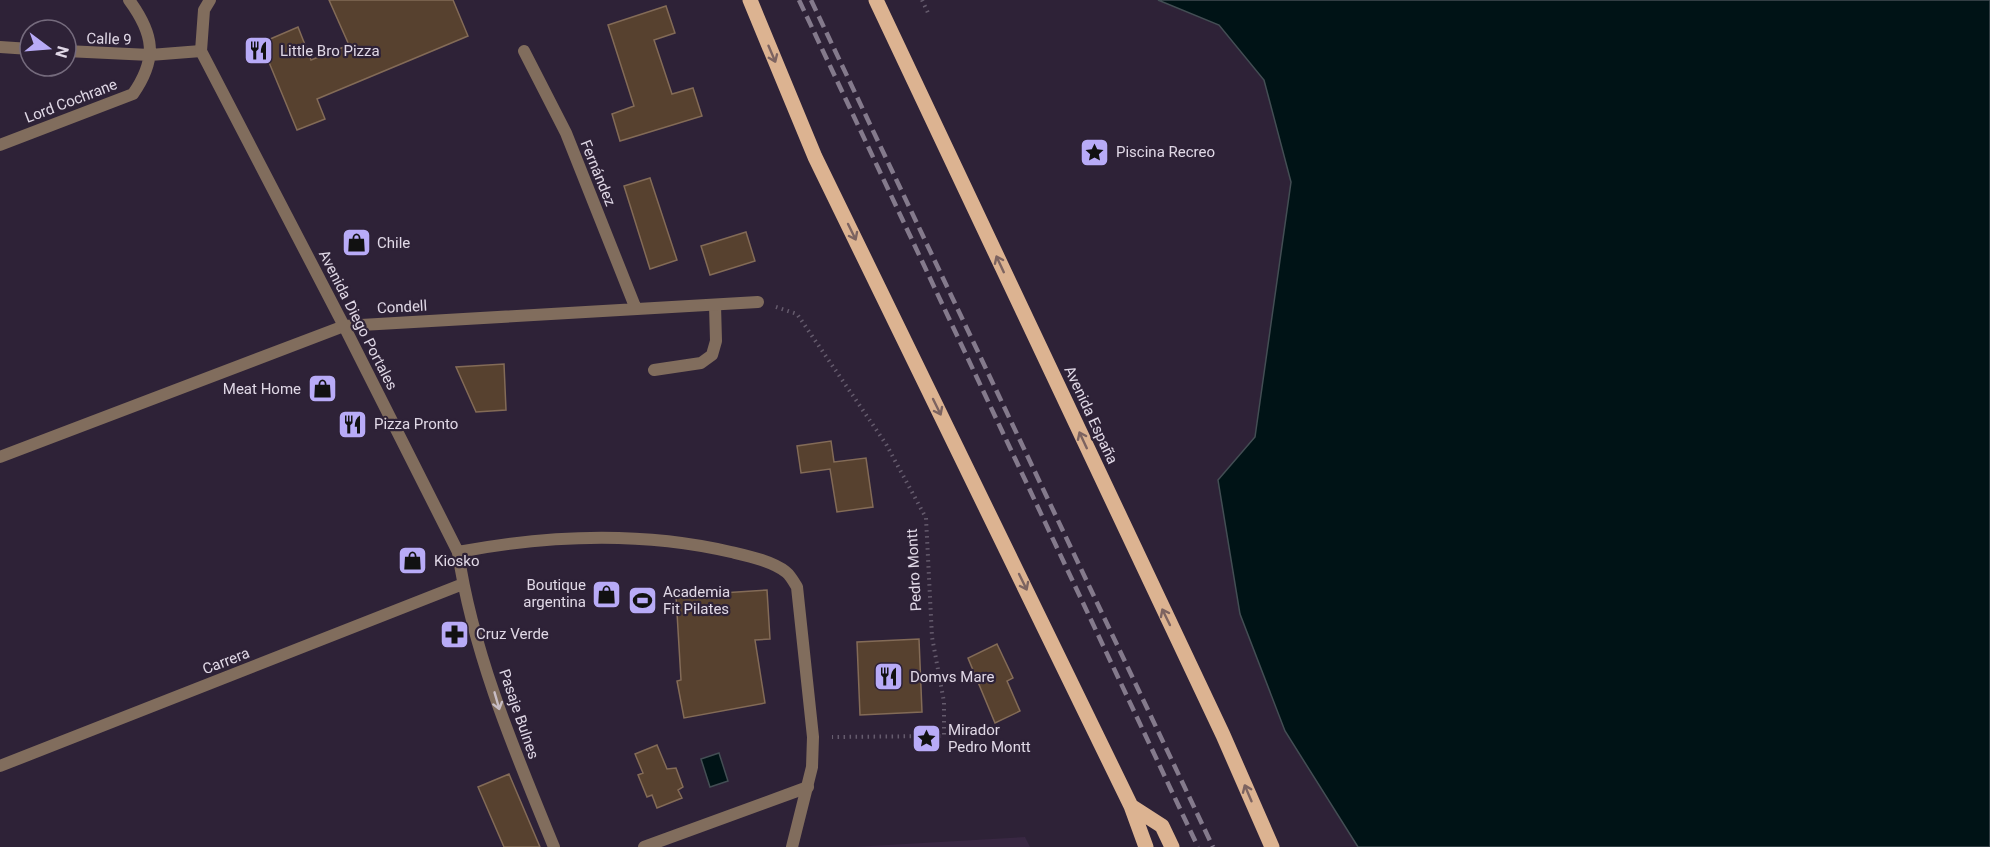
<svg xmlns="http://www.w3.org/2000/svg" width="1990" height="847" viewBox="0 0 1990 847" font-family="Roboto,sans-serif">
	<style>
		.built { fill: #392843 }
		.water { fill: #001316; stroke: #434e54; stroke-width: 1.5 }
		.building { fill: #57412f; stroke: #836b57; stroke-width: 1.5 }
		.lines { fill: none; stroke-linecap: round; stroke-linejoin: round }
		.path { stroke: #655b6d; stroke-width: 4; stroke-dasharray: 1.5 4.5; stroke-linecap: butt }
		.service { stroke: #816d5d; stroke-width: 12 }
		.minor { stroke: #816d5d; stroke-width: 12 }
		.tertiary { stroke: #816d5d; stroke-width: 12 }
		.primary { stroke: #dcb391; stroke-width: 15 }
		.rail { stroke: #847a8c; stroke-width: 4.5; stroke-dasharray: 12 6; stroke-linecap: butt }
		.oneway { stroke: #7c6360 }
		.oneway2 { stroke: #c8bdc4 }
		.labels { text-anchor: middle; stroke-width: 4.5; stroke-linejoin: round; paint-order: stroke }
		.street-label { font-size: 15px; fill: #e0d8e6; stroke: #2e2237 }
		.poi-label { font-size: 15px; fill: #e0d8e6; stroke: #2e2237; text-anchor: start }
	</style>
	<rect width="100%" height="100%" fill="#2e2237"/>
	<path class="built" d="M1025 837 1030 847H853Z"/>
	<path class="water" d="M1158 0H1990V847H1358L1285 731 1240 614 1218 480 1255 437 1291 182 1264 80 1219 25Z
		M719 753 728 781 710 787 701 759Z"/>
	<path class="building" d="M329 0H453L468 36 317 99 325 119 297 130 261 43 298 27 311 60 349 45Z
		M666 6 675 33 654 40 672 94 693 88 702 116 620 141 612 114 634 106 608 25Z
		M650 178 677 260 650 269 624 186Z
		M746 232 755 261 710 275 701 246Z
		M504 364 506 410 476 412 456 367Z
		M831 441 834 462 866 458 873 507 837 512 830 469 801 473 797 446Z
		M767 590 770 639 755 640 765 703 684 718 677 681 681 680 676 596Z
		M919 639 922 712 860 715 857 642Z
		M997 644 1013 678 1007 681 1020 711 995 723 968 658Z
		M657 745 667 769 676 768 683 787 678 790 682 798 657 808 652 795 647 797 638 775 643 773 635 754Z
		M509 774 540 847H504L478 787Z"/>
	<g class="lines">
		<path class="path" d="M922 0 929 15
			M776 307 797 314 886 444 926 518 932 637 944 702V736L832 737"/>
		<path class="service" d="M654 370 701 363 712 355 716 341 715 305"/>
		<path class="minor" d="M0 47 30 49
			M66 51 150 55 201 51
			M524 51 566 133 636 309
			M0 145 133 94C158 58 154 34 129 0
			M0 457 344 326 758 302
			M458 552C473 654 515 752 554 847
			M0 766 463 584
			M644 847 808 787"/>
		<path class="tertiary" d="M210 0 204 10 201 51 344 326 458 552C548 535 641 531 731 552 748 556 772 561 786 572 790 575 794 582 797 587L813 737 812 767 792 847"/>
		<path class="primary" d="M750 0 815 157 1131 806 1146 847
			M876 0 1223 735 1272 847
			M1131 806 1162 826 1172 847"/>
		<path class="rail" d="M799 0 1198 847
			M811 0 1213 847"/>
	</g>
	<defs><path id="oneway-shaft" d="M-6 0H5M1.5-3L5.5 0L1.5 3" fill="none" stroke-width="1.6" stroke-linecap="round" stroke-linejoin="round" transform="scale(1.5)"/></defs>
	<g class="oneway">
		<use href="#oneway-shaft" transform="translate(772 54) rotate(67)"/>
		<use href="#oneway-shaft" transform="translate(852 232) rotate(64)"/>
		<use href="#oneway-shaft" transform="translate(1000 264) rotate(-115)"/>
		<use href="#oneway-shaft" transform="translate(937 407) rotate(64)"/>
		<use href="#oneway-shaft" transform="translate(1083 440) rotate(-115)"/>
		<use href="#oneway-shaft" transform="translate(1023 582) rotate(64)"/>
		<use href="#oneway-shaft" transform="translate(1166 617) rotate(-116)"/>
		<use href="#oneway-shaft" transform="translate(1248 793) rotate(-113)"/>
	</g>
	<use class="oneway2" href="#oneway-shaft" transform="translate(497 701) rotate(74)"/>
	<defs>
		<symbol id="restaurant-square" viewBox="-11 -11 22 22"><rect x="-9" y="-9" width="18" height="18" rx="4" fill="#b8abf7" stroke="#2e2237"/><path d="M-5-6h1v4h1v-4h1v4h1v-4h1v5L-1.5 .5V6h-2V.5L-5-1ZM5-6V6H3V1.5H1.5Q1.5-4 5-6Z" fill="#111"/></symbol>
		<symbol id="sight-square" viewBox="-11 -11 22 22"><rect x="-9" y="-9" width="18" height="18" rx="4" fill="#b8abf7" stroke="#2e2237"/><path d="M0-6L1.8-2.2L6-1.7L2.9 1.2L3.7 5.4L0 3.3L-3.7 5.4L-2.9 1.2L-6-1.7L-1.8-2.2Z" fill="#111"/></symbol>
		<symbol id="shop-square" viewBox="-11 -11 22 22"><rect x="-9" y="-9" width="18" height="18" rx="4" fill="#b8abf7" stroke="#2e2237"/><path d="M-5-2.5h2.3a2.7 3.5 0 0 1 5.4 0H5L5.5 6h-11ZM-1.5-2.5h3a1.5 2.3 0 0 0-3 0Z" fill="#111"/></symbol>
		<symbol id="stadium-square" viewBox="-11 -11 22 22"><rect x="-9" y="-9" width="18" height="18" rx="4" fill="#b8abf7" stroke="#2e2237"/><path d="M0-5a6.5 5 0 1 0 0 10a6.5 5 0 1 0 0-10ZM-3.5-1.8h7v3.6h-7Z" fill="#111"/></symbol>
		<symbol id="pharmacy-square" viewBox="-11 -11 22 22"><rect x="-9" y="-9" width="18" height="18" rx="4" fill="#b8abf7" stroke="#2e2237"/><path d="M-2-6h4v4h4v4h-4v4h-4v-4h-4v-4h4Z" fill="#111"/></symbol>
	</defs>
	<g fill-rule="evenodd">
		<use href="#restaurant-square" x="242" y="34" width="33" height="33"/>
		<use href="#sight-square" x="1078" y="136" width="33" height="33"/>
		<use href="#shop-square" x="340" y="226" width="33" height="33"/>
		<use href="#shop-square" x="306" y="372" width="33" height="33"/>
		<use href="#restaurant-square" x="336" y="408" width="33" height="33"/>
		<use href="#shop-square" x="396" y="544" width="33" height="33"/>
		<use href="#shop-square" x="590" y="578" width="33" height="33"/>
		<use href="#stadium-square" x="626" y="584" width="33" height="33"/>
		<use href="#pharmacy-square" x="438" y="618" width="33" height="33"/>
		<use href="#restaurant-square" x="872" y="660" width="33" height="33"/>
		<use href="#sight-square" x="910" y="722" width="33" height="33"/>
	</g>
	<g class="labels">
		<g class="street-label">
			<text transform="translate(109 39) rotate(2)" y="5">Calle 9</text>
			<text transform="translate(71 101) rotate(-21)" y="5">Lord Cochrane</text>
			<text transform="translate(598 173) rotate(68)" y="5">Fernández</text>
			<text transform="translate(402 307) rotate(-3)" y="5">Condell</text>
			<text transform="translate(358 320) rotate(63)" y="5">Avenida Diego Portales</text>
			<text transform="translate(1091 415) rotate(65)" y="5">Avenida España</text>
			<text transform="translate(914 570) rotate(-93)" y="5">Pedro Montt</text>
			<text transform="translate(226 661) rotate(-21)" y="5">Carrera</text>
			<text transform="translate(519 714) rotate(71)" y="5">Pasaje Bulnes</text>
		</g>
		<g class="poi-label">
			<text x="280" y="56">Little Bro Pizza</text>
			<text x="1116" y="157">Piscina Recreo</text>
			<text x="377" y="248">Chile</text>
			<text x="301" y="394" text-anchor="end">Meat Home</text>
			<text x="374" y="429">Pizza Pronto</text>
			<text x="434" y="566">Kiosko</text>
			<text x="586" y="590" text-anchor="end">Boutique<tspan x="586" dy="17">argentina</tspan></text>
			<text x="663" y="597">Academia<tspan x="663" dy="17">Fit Pilates</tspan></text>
			<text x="476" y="639">Cruz Verde</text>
			<text x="910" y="682">Domvs Mare</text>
			<text x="948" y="735">Mirador<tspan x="948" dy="17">Pedro Montt</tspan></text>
		</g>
	</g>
	<g transform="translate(48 48) rotate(106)"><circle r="28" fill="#2e2237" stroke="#756b7d" stroke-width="1.5"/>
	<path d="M0-4.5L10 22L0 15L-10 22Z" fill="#b8abf7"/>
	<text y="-9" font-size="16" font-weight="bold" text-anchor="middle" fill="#e0d8e6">N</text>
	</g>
</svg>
